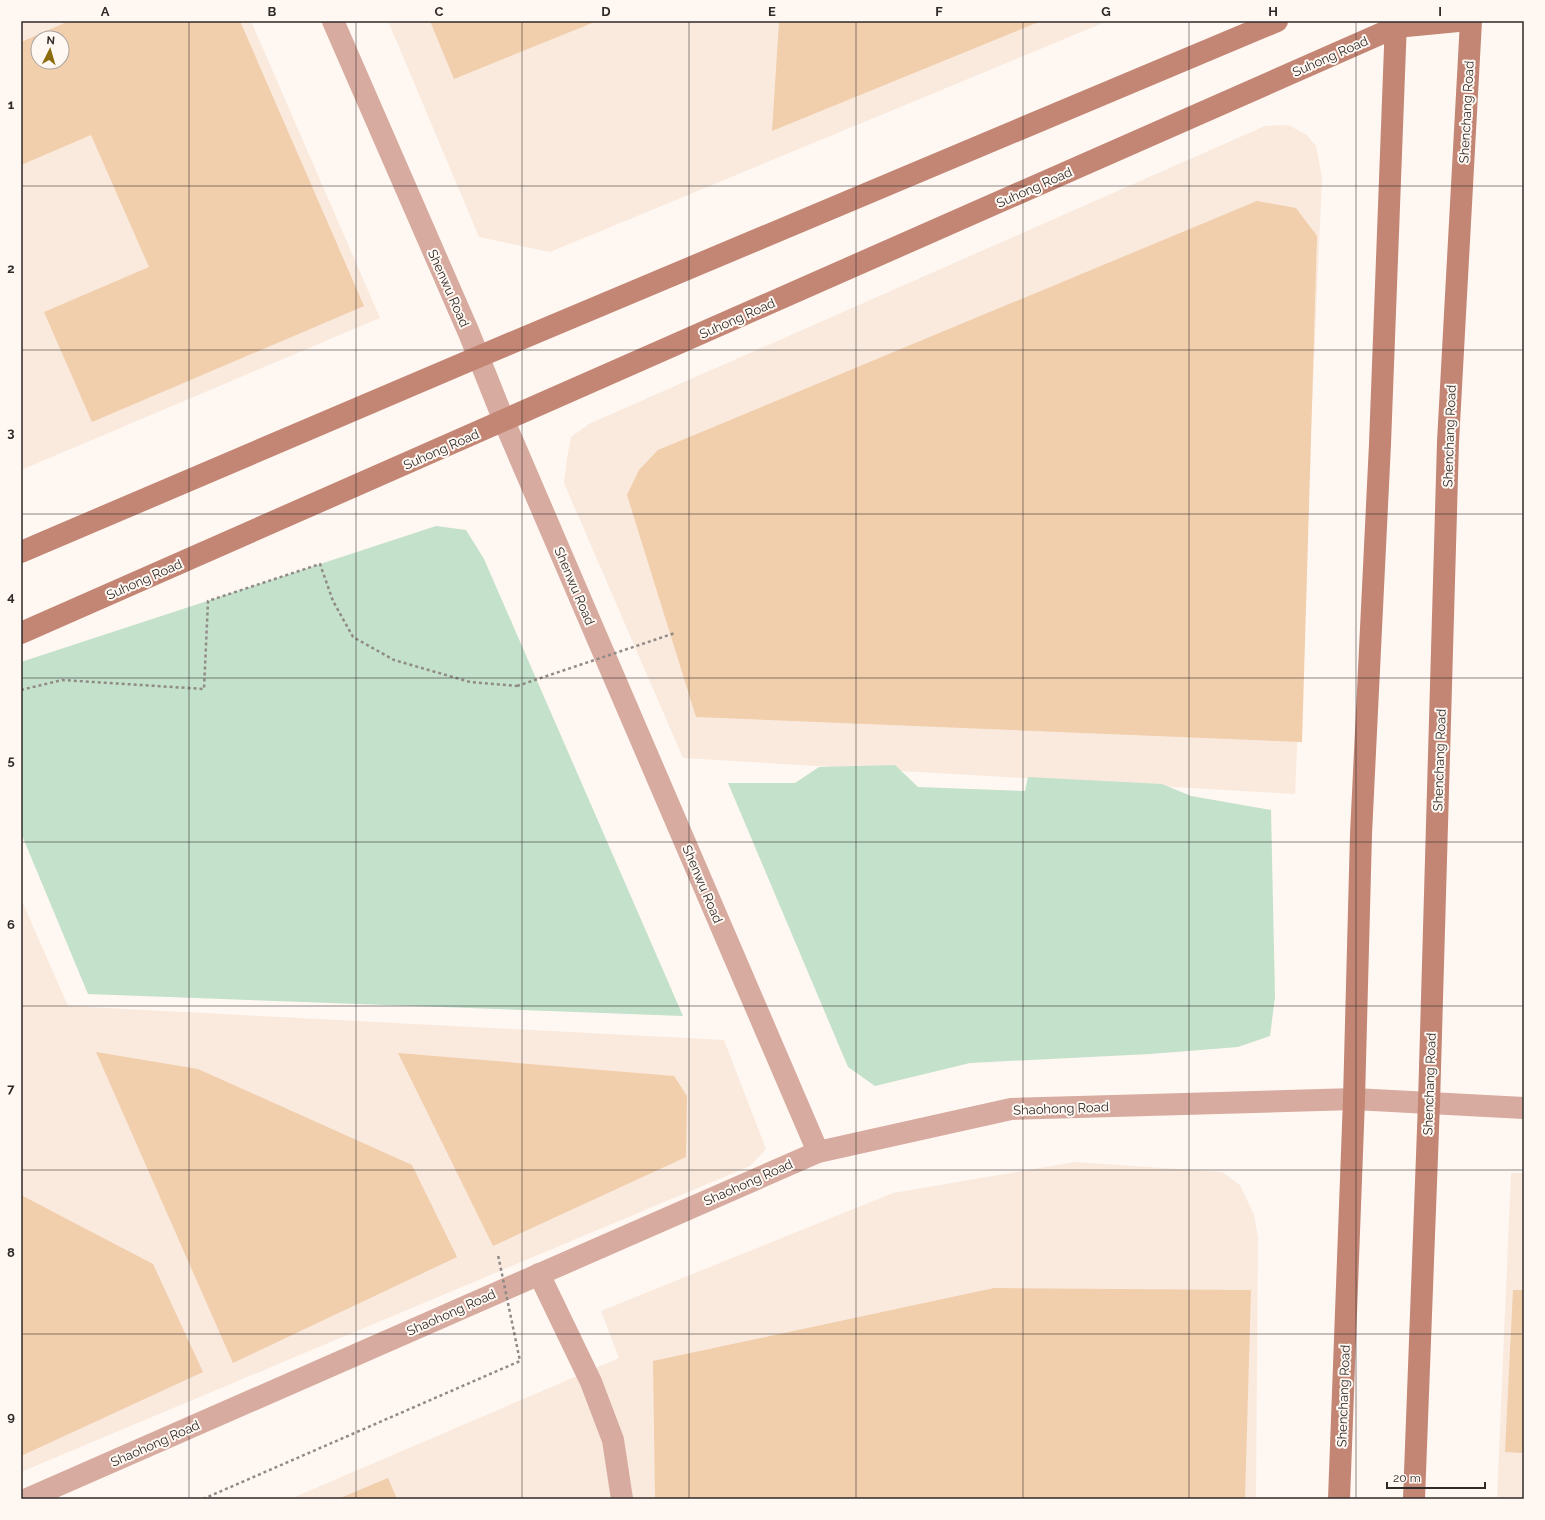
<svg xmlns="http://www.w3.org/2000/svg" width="1545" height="1520" viewBox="0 0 1545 1520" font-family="Raleway,sans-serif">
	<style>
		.built { fill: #faeade; fill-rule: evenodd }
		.green { fill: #c3e1cb }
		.building { fill: #f1ceac; fill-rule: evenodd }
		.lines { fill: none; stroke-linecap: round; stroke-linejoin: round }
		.path { stroke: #918b87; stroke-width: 2.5; stroke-dasharray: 3 3; stroke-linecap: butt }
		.minor { stroke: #d7ab9f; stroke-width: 22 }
		.tertiary { stroke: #d7ab9f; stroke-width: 22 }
		.secondary { stroke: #c38574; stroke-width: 22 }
		.path-bridge { stroke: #918b87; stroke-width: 2.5; stroke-dasharray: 3 3; stroke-linecap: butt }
		.grid { fill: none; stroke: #2e2a28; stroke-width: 1; stroke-opacity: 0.55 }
		.labels { text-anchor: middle; stroke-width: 4; stroke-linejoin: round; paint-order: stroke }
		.street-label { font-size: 13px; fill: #2e2a28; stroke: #fff7f1 }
		.neatline { fill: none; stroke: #2e2a28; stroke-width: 1.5 }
		.grid-label { font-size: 13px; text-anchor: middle; font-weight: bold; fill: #2e2a28 }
	</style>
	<rect width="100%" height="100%" fill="#fff7f1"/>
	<path class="built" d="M21 21H251L380 318 21 470ZM38 38H62V62H38Z
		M388 21H1108L550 252 479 237Z
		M1288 125 1307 135 1316 146 1322 178 1295 794 683 758 564 483 567 458 571 437 589 424 1265 126Z
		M21 899 68 1006 724 1040 766 1149 750 1166 21 1472Z
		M1075 1162 1222 1172 1240 1185 1254 1215 1258 1237 1256 1499H290L619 1358 601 1311 893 1193Z
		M1511 1173H1524V1499H1497Z"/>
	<path class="green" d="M436 526 466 530 484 559 683 1016 88 994 21 833V662Z
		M895 765 918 787 1025 791 1028 777 1162 784 1191 796 1271 810 1275 997 1270 1036 1238 1047 1150 1054 970 1063 875 1086 848 1067 728 783H795L819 767Z"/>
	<path class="building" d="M69 21H240L364 306 92 422 44 312 149 267 91 135 21 165V42ZM38 38H62V62H38Z
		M430 21H597L454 79Z
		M783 21H1041L772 131 779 22Z
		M1257 201 1296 208 1317 236 1302 742 696 717 627 495 639 470 658 450Z
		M96 1052 198 1069 412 1165 457 1257 233 1363Z
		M398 1053 674 1076 687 1096 686 1157 493 1246Z
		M21 1195 153 1264 203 1372 21 1456Z
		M994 1288 1251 1290 1245 1499H655L653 1361Z
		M1513 1290H1524V1453L1505 1452Z
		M388 1478 397 1499H338Z"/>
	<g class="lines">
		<path class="path" d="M21 690 62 680 204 689 208 601 320 564 333 601 353 637 394 660 470 682 517 686"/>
		<path class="minor" d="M333 21 469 333 504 421 818 1152
			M539 1274 591 1382 613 1440 622 1499"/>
		<path class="tertiary" d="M27 1499 818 1152 1011 1109 1354 1099 1524 1108"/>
		<path class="secondary" d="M21 552 478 357 1277 21
			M21 633 1396 27 1458 21
			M1339 1499 1354 1099 1361 834 1380 444 1396 21
			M1414 1499 1429 1103 1448 442 1471 21"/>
		<path class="path-bridge" d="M517 686 675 633
			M203 1499 520 1361 498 1255"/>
	</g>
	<path class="grid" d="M189 21V1499M356 21V1499M522 21V1499M689 21V1499M856 21V1499M1023 21V1499M1189 21V1499M1356 21V1499M21 186H1524M21 350H1524M21 514H1524M21 678H1524M21 842H1524M21 1006H1524M21 1170H1524M21 1334H1524"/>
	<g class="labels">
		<g class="street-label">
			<text transform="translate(1330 56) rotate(-24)" y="5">Suhong Road</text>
			<text transform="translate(1466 112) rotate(-87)" y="5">Shenchang Road</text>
			<text transform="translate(1034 187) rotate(-24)" y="5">Suhong Road</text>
			<text transform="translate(449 288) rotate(66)" y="5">Shenwu Road</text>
			<text transform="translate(737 318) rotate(-24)" y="5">Suhong Road</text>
			<text transform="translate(1449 436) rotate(-88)" y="5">Shenchang Road</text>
			<text transform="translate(441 449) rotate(-24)" y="5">Suhong Road</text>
			<text transform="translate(144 579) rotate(-24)" y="5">Suhong Road</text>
			<text transform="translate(575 586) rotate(67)" y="5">Shenwu Road</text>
			<text transform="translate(1439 760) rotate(-88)" y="5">Shenchang Road</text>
			<text transform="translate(703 884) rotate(67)" y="5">Shenwu Road</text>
			<text transform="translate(1429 1084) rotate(-88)" y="5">Shenchang Road</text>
			<text transform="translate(1061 1108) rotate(-2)" y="5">Shaohong Road</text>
			<text transform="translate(748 1182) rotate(-24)" y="5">Shaohong Road</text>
			<text transform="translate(451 1312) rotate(-24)" y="5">Shaohong Road</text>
			<text transform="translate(1343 1396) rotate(-88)" y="5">Shenchang Road</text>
			<text transform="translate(155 1443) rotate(-24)" y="5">Shaohong Road</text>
		</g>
	</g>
	<rect width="1545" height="1520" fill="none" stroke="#fff7f1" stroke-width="44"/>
	<g transform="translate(50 50) rotate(5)"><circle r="19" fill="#fff7f1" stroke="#aba5a1"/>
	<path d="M0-3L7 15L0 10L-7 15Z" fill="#8b6b0c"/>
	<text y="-6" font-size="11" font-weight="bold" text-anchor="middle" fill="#2e2a28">N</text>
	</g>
	<path d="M1387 1482v6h98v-6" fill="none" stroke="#2e2a28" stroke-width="2"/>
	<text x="1393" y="1482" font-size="12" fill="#2e2a28" stroke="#fff7f1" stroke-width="3" paint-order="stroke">20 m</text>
	<rect x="22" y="22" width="1501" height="1476" class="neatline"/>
	<g class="grid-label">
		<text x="105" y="16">A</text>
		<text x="272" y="16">B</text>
		<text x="439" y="16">C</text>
		<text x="606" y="16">D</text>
		<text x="772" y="16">E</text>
		<text x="939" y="16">F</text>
		<text x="1106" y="16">G</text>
		<text x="1273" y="16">H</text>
		<text x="1440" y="16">I</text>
		<text x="11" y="109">1</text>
		<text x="11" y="273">2</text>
		<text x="11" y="437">3</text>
		<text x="11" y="601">4</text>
		<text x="11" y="765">5</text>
		<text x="11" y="929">6</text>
		<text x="11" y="1093">7</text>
		<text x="11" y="1257">8</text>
		<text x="11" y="1421">9</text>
	</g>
</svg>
